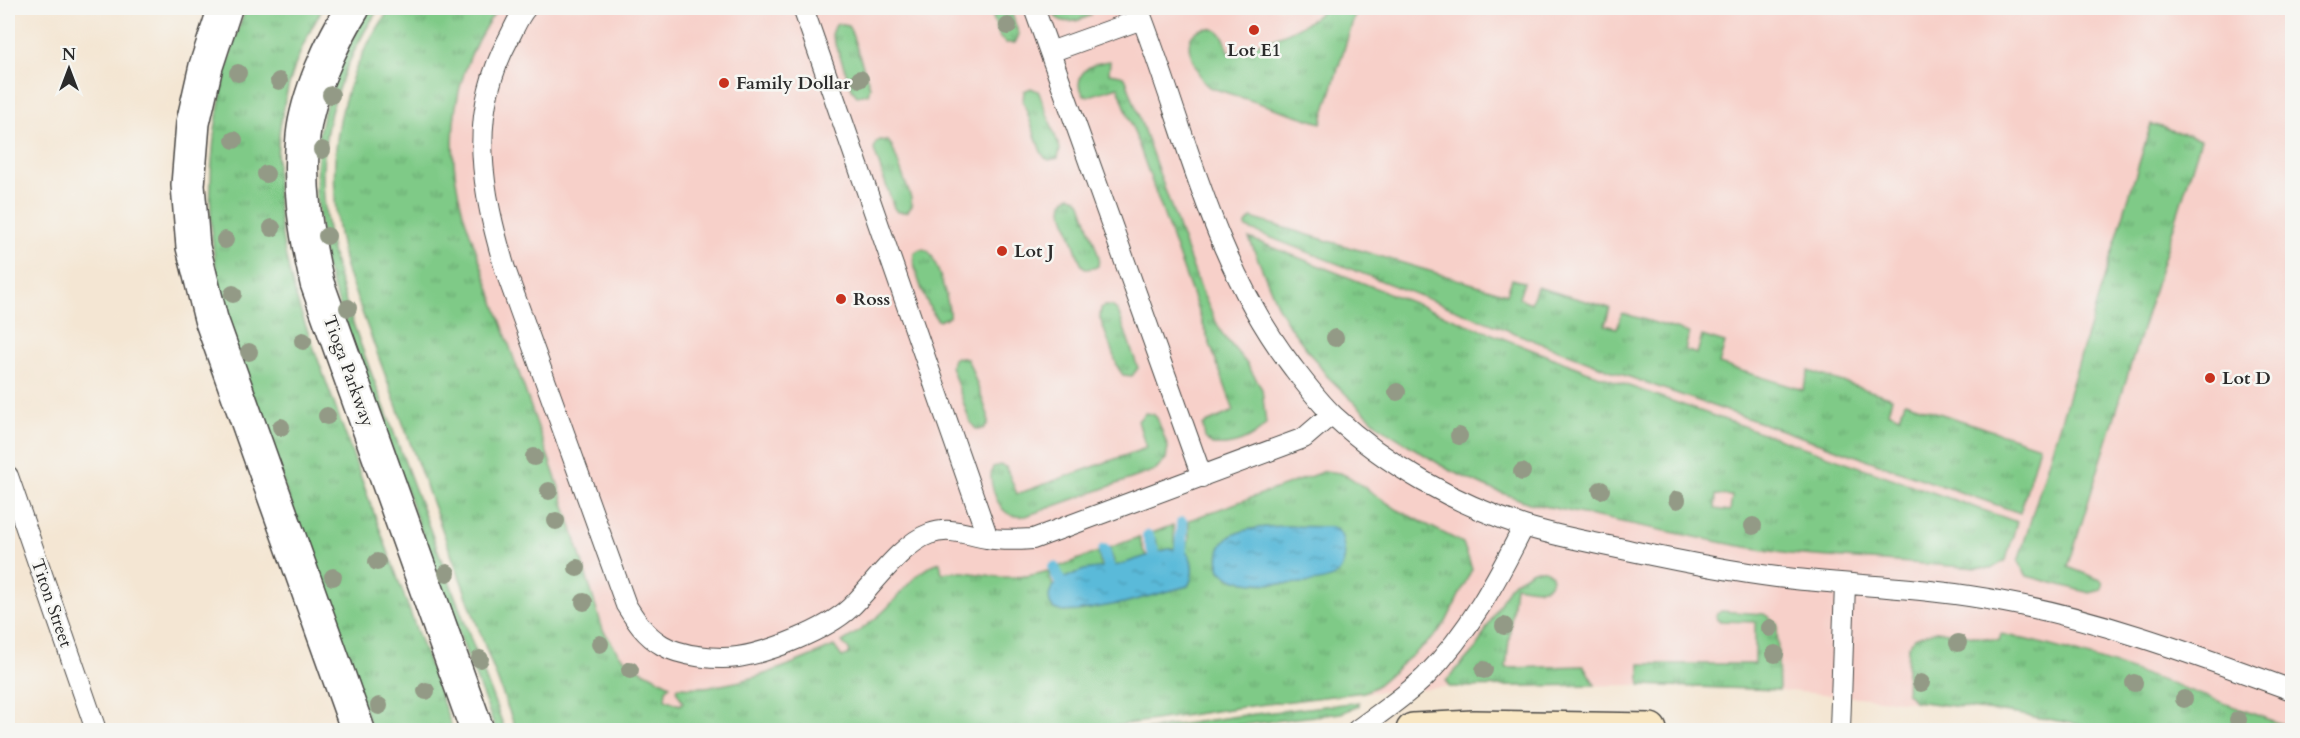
<svg xmlns="http://www.w3.org/2000/svg" width="2300" height="738" viewBox="0 0 2300 738" font-family="Cardo,serif">
	<style>
		.built { fill: #f7d0c9 }
		.grass { fill: url(#grass-tufts); stroke: #557a59; stroke-width: 1.5; fill-rule: evenodd }
		.water { fill: url(#water-ripples); stroke: #427282; stroke-width: 1.5 }
		.lines { fill: none; stroke-linecap: round; stroke-linejoin: round }
		.stream { stroke: #5abad9; stroke-width: 12 }
		.lane-casing { stroke: #494744; stroke-width: 22 }
		.street-casing { stroke: #494744; stroke-width: 36 }
		.secondary-casing { stroke: #494744; stroke-width: 36 }
		.lane { stroke: #fff; stroke-width: 20 }
		.street { stroke: #fff; stroke-width: 33 }
		.secondary { stroke: #f9e7c3; stroke-width: 33 }
		.tree { fill: #939a86 }
		.poi-dot { fill: #c8321e; stroke: #f6f6f2; stroke-width: 2 }
		.labels { text-anchor: middle; stroke-width: 5; stroke-linejoin: round; paint-order: stroke }
		.poi-label { font-size: 18px; font-weight: bold; fill: #2b2b2b; stroke: #f6f6f2; text-anchor: start }
		.street-label { font-size: 18px; fill: #2b2b2b; stroke: #f6f6f2 }
	</style>
	<defs>
		<pattern id="grass-tufts" width="24" height="20" patternUnits="userSpaceOnUse" patternTransform="scale(1.5)"><rect width="24" height="20" fill="#7fca87"/><path d="M3 7l-1-3M5 7V3M7 7l1-3M15 17l-1-3M17 17v-4M19 17l1-3" fill="none" stroke="#68a46f"/></pattern>
		<pattern id="water-ripples" width="26" height="14" patternUnits="userSpaceOnUse" patternTransform="scale(1.5)"><rect width="26" height="14" fill="#5abad9"/><path d="M2 4q2-2 4 0t4 0M15 11q2-2 4 0t4 0" fill="none" stroke="#4b97b0"/></pattern>
	</defs>
	<rect width="100%" height="100%" fill="#f6f6f2"/>
	<filter id="ink" filterUnits="userSpaceOnUse"><feTurbulence type="fractalNoise" baseFrequency=".0167" numOctaves="2"/><feDisplacementMap in="SourceGraphic" scale="12" xChannelSelector="R" yChannelSelector="G"/><feConvolveMatrix kernelMatrix="1 2 1 2 8 2 1 2 1" color-interpolation-filters="sRGB"/></filter>
	<filter id="wash" filterUnits="userSpaceOnUse"><feTurbulence type="fractalNoise" baseFrequency=".008" numOctaves="4" result="noise"/><feDisplacementMap in="SourceGraphic" scale="24" xChannelSelector="R" yChannelSelector="G"/><feGaussianBlur stdDeviation="1.35" result="paint"/><feColorMatrix in="noise" values="0 0 0 0 0 0 0 0 0 0 0 0 0 0 0 0 0 1.4 0 .05"/><feComposite in="paint" operator="in"/></filter>
	<g filter="url(#wash)">
		<rect width="100%" height="100%" fill="#f4e6d3"/>
		<path class="built" d="M390 8H2292V730H2111L2017 714 1923 703 1779 690 1640 685 1449 687 1362 693 1250 706 1086 730H516L348 274 337 228 335 161 341 117 348 89 365 50Z"/>
		<path class="grass" d="M246 8H323C264 103 267 207 300 310L453 730H372L233 343C228 322 222 301 218 280 201 190 214 92 246 8Z
			M368 8H379C347 57 323 113 323 173 323 261 361 344 391 425 429 527 467 629 505 730H496L450 611 325 265 316 191 319 132 333 77Z
			M390 8H498C452 71 443 139 463 213L562 496 603 630 619 654 634 666 670 685 666 690 665 699 680 705 683 702 676 690 678 687C733 691 784 668 834 646L842 657 848 655 850 651 842 642C857 633 871 623 884 611 902 594 915 570 940 562L942 573C963 569 980 575 1000 577 1016 578 1032 576 1048 571L1053 586 1064 578 1058 567 1098 552 1101 566 1113 565 1114 561 1109 548 1139 537 1144 552 1147 556 1157 553V542L1152 533 1173 525 1175 549 1185 551 1189 540V520L1325 471 1340 473 1349 477 1398 510 1463 543 1472 569 1446 622 1435 636 1375 687 1364 692 1250 706 1086 730H516L348 274C327 201 329 119 364 51 372 36 382 22 390 8Z
			M990 8H1010L1019 35 1015 43H1006L1000 38Z
			M1051 8H1086L1091 15C1077 22 1057 28 1051 8Z
			M1325 8H1357L1321 123 1209 87C1202 82 1200 76 1196 67 1193 59 1187 49 1190 40 1195 26 1214 25 1222 35 1226 40 1227 47 1229 53 1262 42 1301 33 1325 8Z
			M837 24 848 26 851 31 870 87 868 94 857 96 853 91 832 35V31Z
			M1110 61 1109 73 1121 75 1126 80 1199 285 1214 318 1223 335 1247 364 1262 389 1266 424C1252 440 1232 447 1212 445L1205 438 1203 426 1206 423 1234 411 1118 87 1089 96 1084 95 1079 86C1079 68 1094 63 1110 61Z
			M1031 88 1038 91 1040 95 1060 149 1058 158 1049 160 1045 158 1041 152 1023 101 1024 91Z
			M2151 124 2201 139 2068 567 2101 580 2103 585 2101 590 2090 593 2027 576 2018 562Z
			M880 140 888 141 892 146 911 198 912 206 907 212H897L894 208 874 150 876 143Z
			M1070 196 1077 198 1081 203 1099 257 1098 266 1094 268 1086 269 1081 264 1062 210 1063 201Z
			M1251 218 1507 294 1512 279 1524 282 1519 298 1531 303 1537 287 1610 308 1605 325 1617 328 1622 313 1689 333 1685 350 1697 354 1702 336 1725 343 1719 364 1803 390 1809 371 1892 398 1888 412 1900 417 1905 402 2039 446 2020 513 1612 371 1246 228V224Z
			M1249 238 1586 371 2017 522 2006 560 1991 569 1789 554 1734 545 1529 503 1486 487 1449 470 1381 428 1327 376 1290 327 1278 307ZM1716 495 1732 496 1730 511 1715 509Z
			M920 249C925 249 925 249 929 252 936 259 951 307 949 317L939 321C929 313 911 266 914 253Z
			M1105 306H1112L1118 311 1138 368 1132 376 1123 375 1118 368 1100 318 1101 308Z
			M956 357 967 359 970 365 988 415V424L983 429H976L970 422 951 366 953 359Z
			M1145 413 1153 414 1157 418 1168 447 1166 459 1156 470 1026 516C1019 517 1013 517 1007 513 996 505 987 479 993 467L1000 465 1006 467 1017 494 1146 448 1138 421Z
			M1533 570H1545L1552 575C1553 596 1528 587 1515 586L1506 668 1584 666 1595 685 1449 687 1446 681 1476 648 1509 587 1515 581Z
			M1721 611 1764 614 1777 623 1779 690 1640 685V664H1755V622L1720 621 1717 620 1716 615Z
			M1935 631 1953 632 1999 641 2001 634C2101 655 2196 693 2292 728V730H2111L2017 714 1914 701 1906 692 1908 647 1914 638Z
			M1359 702V706L1341 713 1200 730H1143L1238 716Z"/>
		<path class="water" d="M1283 526 1330 527C1339 529 1342 534 1343 543 1346 553 1345 567 1337 574 1322 587 1255 585 1236 580 1230 578 1225 574 1220 571 1209 528 1254 528 1283 526Z
			M1168 549C1173 549 1179 548 1183 550 1195 556 1194 577 1188 586L1124 603 1077 611 1063 612 1054 609 1050 604 1049 596 1052 587 1062 579 1084 570 1119 565Z"/>
		<g class="lines">
			<path class="stream" d="M1148 536 1159 569
				M1104 550 1112 580
				M1180 564 1182 523
				M1054 568 1065 594"/>
		</g>
	</g>
	<g filter="url(#ink)">
		<g class="lines">
			<defs>
				<path id="lane" d="M526 8C518 17 514 29 508 40 467 117 482 190 505 269L626 605C636 621 645 635 662 645 680 656 717 660 738 657 770 652 826 630 850 608 872 587 901 544 929 534 950 526 967 535 987 538 1002 541 1018 540 1033 539L1304 438 1332 414
					M803 8 988 538
					M1034 8 1202 477
					M1138 8C1185 127 1211 260 1291 365 1304 382 1318 401 1334 416 1386 465 1456 504 1524 526 1559 537 1596 543 1632 551 1679 561 1728 571 1777 577 1852 586 1929 587 2004 602 2103 620 2198 656 2292 690
					M1050 52 1142 19
					M8 476 96 730
					M1357 730C1380 713 1406 696 1426 676 1469 632 1497 580 1524 526
					M1840 730 1845 584"/>
				<path id="street" d="M225 8 206 66 193 123 188 185 193 247 211 319 358 730
					M353 8C332 41 307 96 303 136 298 186 306 235 317 283L477 730"/>
				<path id="secondary" d="M1413 730 1474 727 1650 730"/>
			</defs>
			<use href="#lane" class="lane-casing"/>
			<use href="#street" class="street-casing"/>
			<use href="#secondary" class="secondary-casing"/>
			<use href="#lane" class="lane"/>
			<use href="#street" class="street"/>
			<use href="#secondary" class="secondary"/>
		</g>
		<g class="tree">
			<circle cx="1008" cy="26" r="9"/>
			<circle cx="238" cy="73" r="9"/>
			<circle cx="860" cy="79" r="9"/>
			<circle cx="279" cy="81" r="9"/>
			<circle cx="331" cy="95" r="9"/>
			<circle cx="234" cy="140" r="9"/>
			<circle cx="322" cy="150" r="9"/>
			<circle cx="266" cy="174" r="9"/>
			<circle cx="272" cy="228" r="9"/>
			<circle cx="327" cy="236" r="9"/>
			<circle cx="225" cy="240" r="9"/>
			<circle cx="233" cy="294" r="9"/>
			<circle cx="348" cy="308" r="9"/>
			<circle cx="1335" cy="338" r="9"/>
			<circle cx="303" cy="341" r="9"/>
			<circle cx="249" cy="352" r="9"/>
			<circle cx="1397" cy="392" r="9"/>
			<circle cx="327" cy="416" r="9"/>
			<circle cx="281" cy="427" r="9"/>
			<circle cx="1459" cy="436" r="9"/>
			<circle cx="534" cy="457" r="9"/>
			<circle cx="1522" cy="472" r="9"/>
			<circle cx="1601" cy="490" r="9"/>
			<circle cx="549" cy="491" r="9"/>
			<circle cx="1677" cy="500" r="9"/>
			<circle cx="556" cy="521" r="9"/>
			<circle cx="1753" cy="526" r="9"/>
			<circle cx="377" cy="562" r="9"/>
			<circle cx="577" cy="568" r="9"/>
			<circle cx="447" cy="573" r="9"/>
			<circle cx="333" cy="577" r="9"/>
			<circle cx="584" cy="602" r="9"/>
			<circle cx="1504" cy="626" r="9"/>
			<circle cx="1770" cy="628" r="9"/>
			<circle cx="1958" cy="643" r="9"/>
			<circle cx="600" cy="644" r="9"/>
			<circle cx="1775" cy="654" r="9"/>
			<circle cx="480" cy="659" r="9"/>
			<circle cx="630" cy="670" r="9"/>
			<circle cx="1484" cy="670" r="9"/>
			<circle cx="1921" cy="683" r="9"/>
			<circle cx="2134" cy="683" r="9"/>
			<circle cx="426" cy="691" r="9"/>
			<circle cx="2184" cy="699" r="9"/>
			<circle cx="379" cy="706" r="9"/>
			<circle cx="2238" cy="720" r="9"/>
		</g>
	</g>
	<g class="poi-dot">
		<circle cx="1254" cy="30" r="6"/>
		<circle cx="724" cy="83" r="6"/>
		<circle cx="1002" cy="251" r="6"/>
		<circle cx="841" cy="299" r="6"/>
		<circle cx="2210" cy="378" r="6"/>
	</g>
	<g class="labels">
		<g class="poi-label">
			<text x="1254" y="56" text-anchor="middle">Lot E1</text>
			<text x="736" y="89">Family Dollar</text>
			<text x="1014" y="257">Lot J</text>
			<text x="853" y="305">Ross</text>
			<text x="2222" y="384">Lot D</text>
		</g>
		<g class="street-label">
			<text transform="translate(349 371) rotate(70)" y="6">Tioga Parkway</text>
			<text transform="translate(52 603) rotate(71)" y="6">Titon Street</text>
		</g>
	</g>
	<rect width="2300" height="738" fill="none" stroke="#f6f6f2" stroke-width="30"/>
	<g transform="translate(69 69)" stroke="#f6f6f2" stroke-width="4.5" paint-order="stroke">
	<path d="M0-4.5L10 22L0 15L-10 22Z" fill="#2b2b2b"/>
	<text y="-9" font-size="16" font-weight="bold" text-anchor="middle" fill="#2b2b2b">N</text>
	</g>
</svg>
